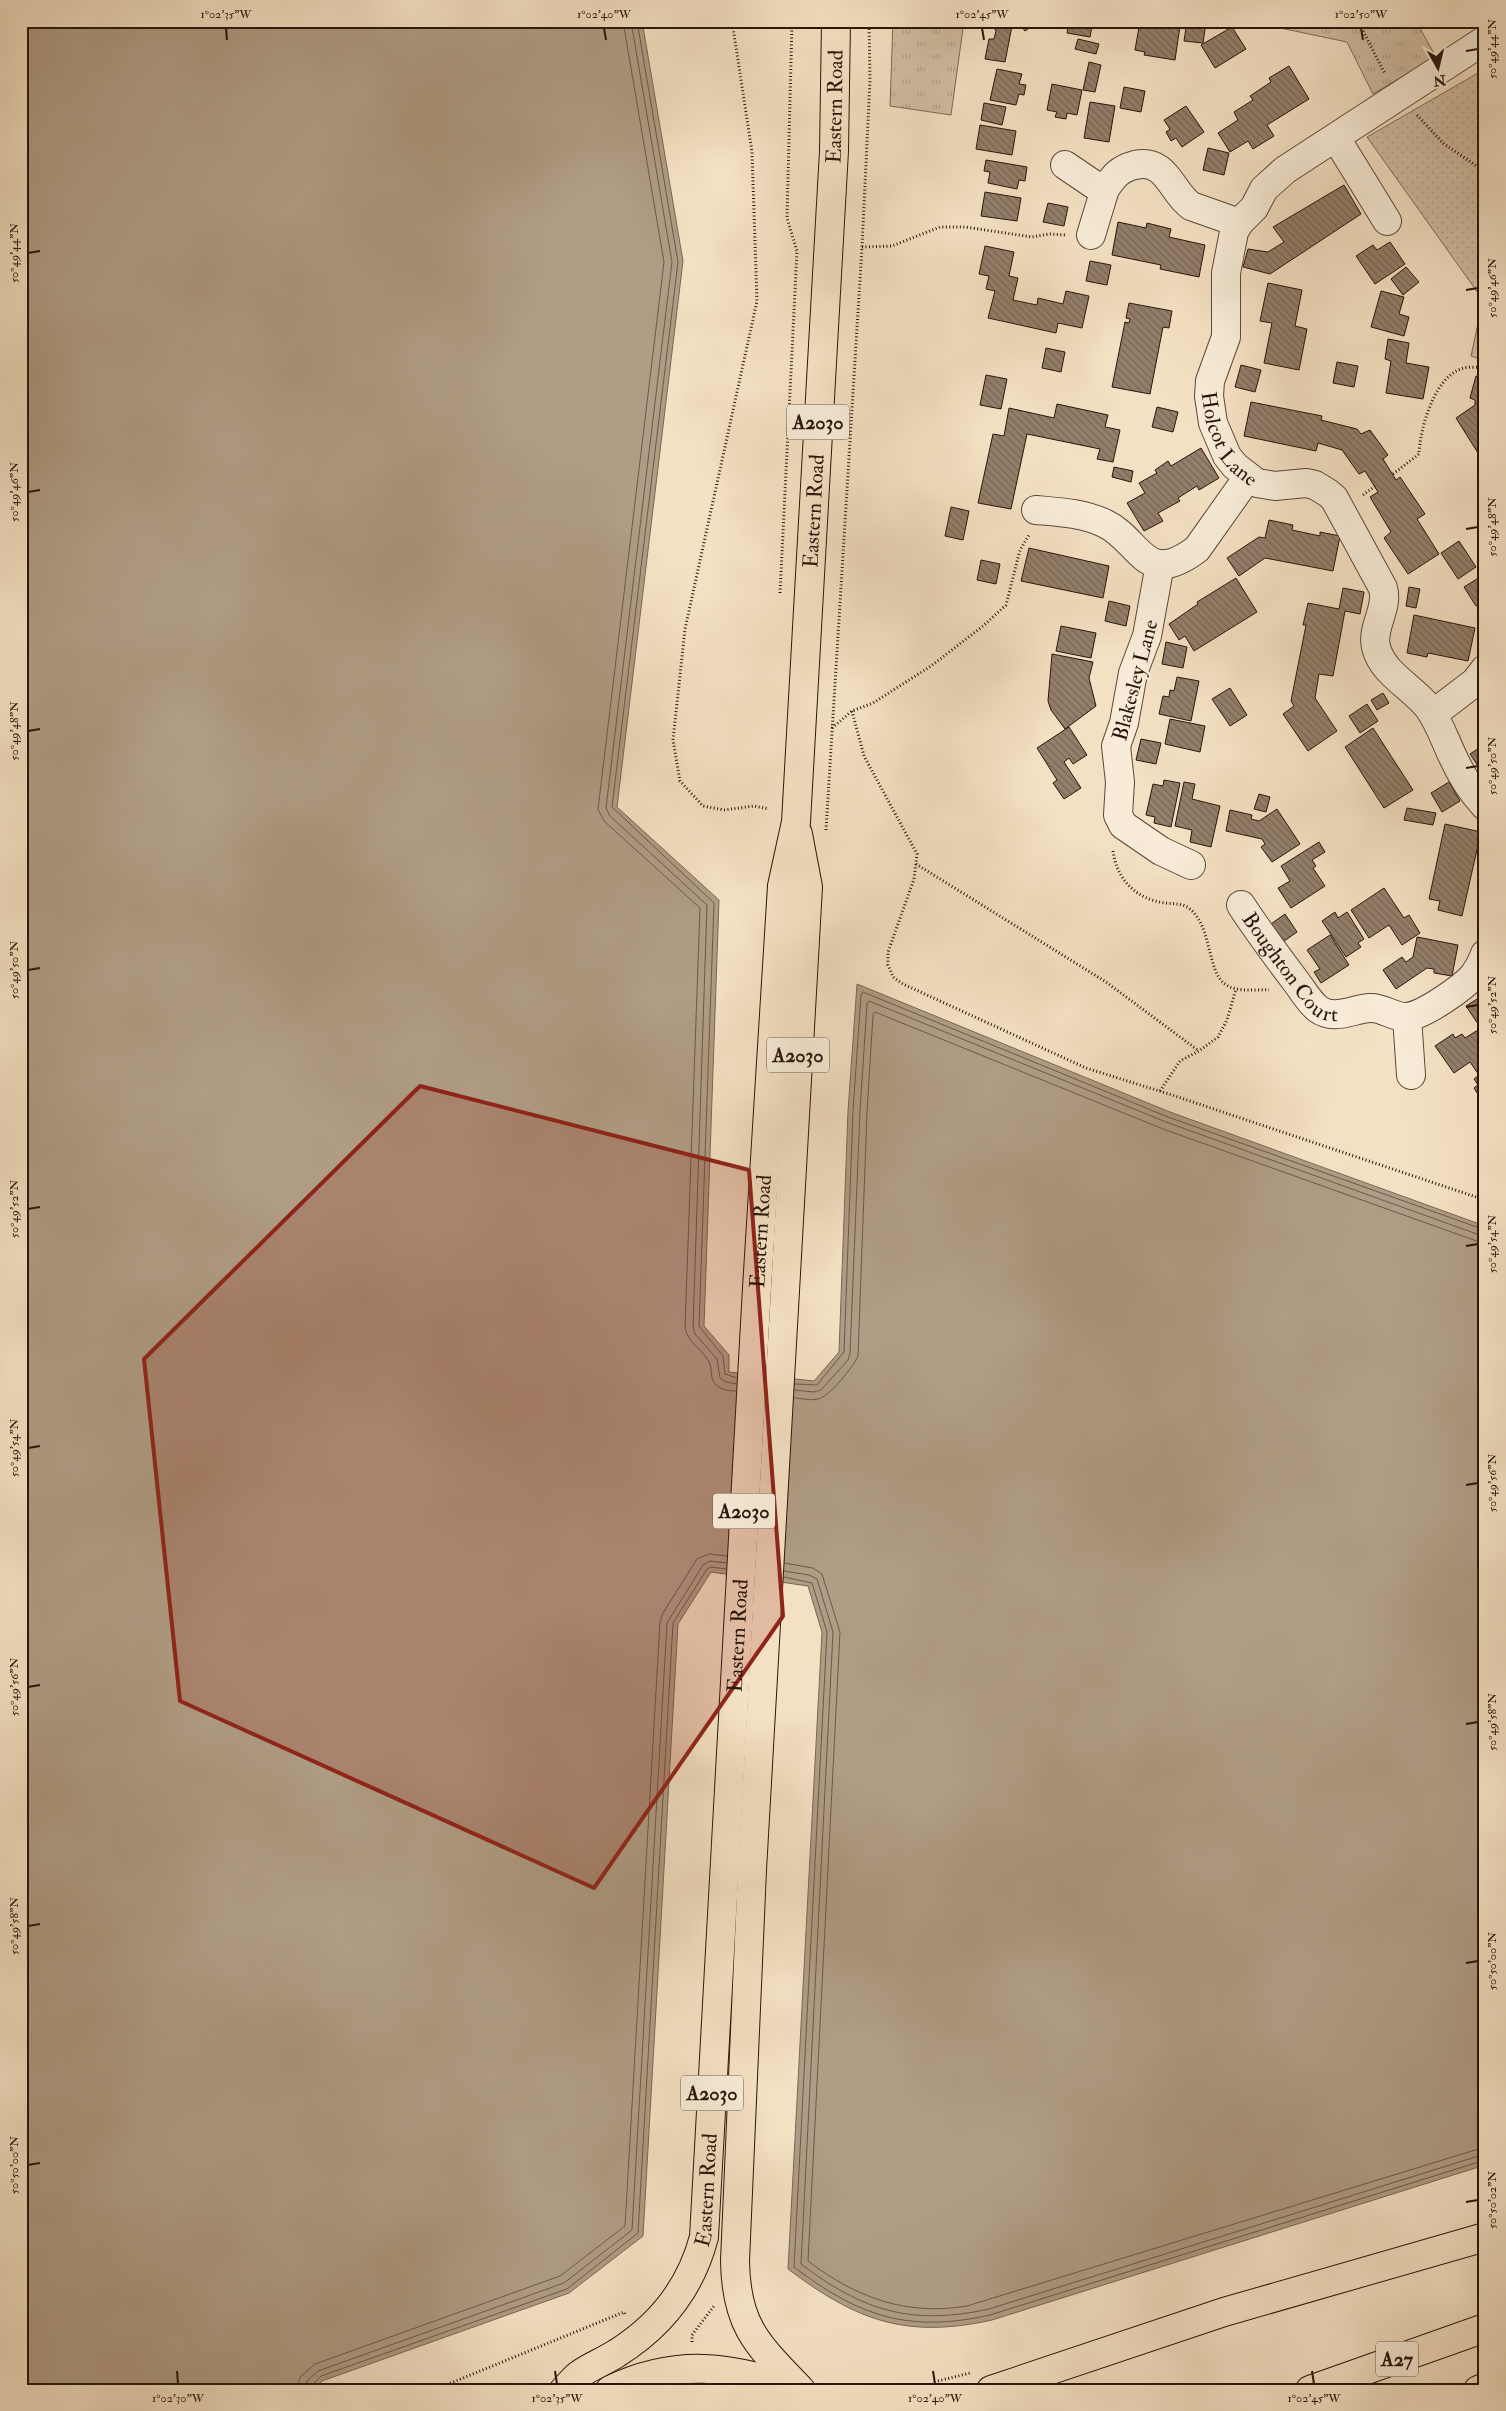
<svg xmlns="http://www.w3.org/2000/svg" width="1506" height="2411" viewBox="0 0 1506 2411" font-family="'IM FELL Double Pica',serif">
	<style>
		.grass { fill: url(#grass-dots); stroke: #7d6a58 }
		.park { fill: url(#park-tufts); stroke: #7d6a58 }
		.water { fill: #af9c84; stroke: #796654 }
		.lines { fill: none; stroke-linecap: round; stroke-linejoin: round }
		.shore { stroke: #6c5848; stroke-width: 1 }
		.building { fill: url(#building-back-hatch); stroke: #29150b }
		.minor-casing { stroke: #5c4839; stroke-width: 30 }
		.major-casing { stroke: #29150b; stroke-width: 30 }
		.highway-casing { stroke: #29150b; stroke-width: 30 }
		.path { stroke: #29150b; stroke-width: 3; stroke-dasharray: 1 2.5; stroke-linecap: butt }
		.minor { stroke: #f8ecd8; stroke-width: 28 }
		.major { stroke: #f4e1c3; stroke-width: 28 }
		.highway { stroke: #f4e1c3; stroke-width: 28 }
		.marked { fill: #8f2418; fill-opacity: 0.2; stroke: #8f2418; stroke-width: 4; stroke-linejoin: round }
		.ticks { fill: none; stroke: #29150b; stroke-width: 2 }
		.labels { text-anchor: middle; stroke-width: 5; stroke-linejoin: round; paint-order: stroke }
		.shield { fill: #f8ecd8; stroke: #675648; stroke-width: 1 }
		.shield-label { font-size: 20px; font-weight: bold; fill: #29150b }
		.street-label { font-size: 21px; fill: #29150b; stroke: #f8ecd8 }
		.neatline { fill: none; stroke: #29150b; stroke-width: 2 }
		.ticks-label { font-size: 12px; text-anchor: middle; fill: #29150b }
	</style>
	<defs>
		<pattern id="grass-dots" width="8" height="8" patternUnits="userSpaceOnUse" patternTransform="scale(1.25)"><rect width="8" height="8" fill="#d1bea4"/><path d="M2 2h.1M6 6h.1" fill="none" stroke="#b3a28c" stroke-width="1.8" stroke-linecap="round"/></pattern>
		<pattern id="park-tufts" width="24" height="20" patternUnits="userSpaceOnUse" patternTransform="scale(1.25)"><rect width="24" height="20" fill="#d1bea4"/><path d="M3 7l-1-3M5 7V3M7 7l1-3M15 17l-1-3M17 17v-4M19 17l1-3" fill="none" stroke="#b3a28c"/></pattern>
		<pattern id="building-back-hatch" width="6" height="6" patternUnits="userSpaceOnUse" patternTransform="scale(1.25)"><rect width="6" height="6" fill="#937f6b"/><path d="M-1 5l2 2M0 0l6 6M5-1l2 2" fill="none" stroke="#786756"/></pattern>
	</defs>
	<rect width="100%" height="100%" fill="#f4e1c3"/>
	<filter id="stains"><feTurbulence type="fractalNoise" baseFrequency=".004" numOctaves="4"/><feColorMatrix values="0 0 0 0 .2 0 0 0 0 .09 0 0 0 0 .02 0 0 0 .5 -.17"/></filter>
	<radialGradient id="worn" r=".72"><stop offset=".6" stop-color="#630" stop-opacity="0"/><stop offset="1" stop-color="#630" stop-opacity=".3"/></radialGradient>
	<path class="grass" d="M1485 69V361L1471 356 1483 300 1367 137Z"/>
	<path class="park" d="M893 21H964L951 115 890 106Z
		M1247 21H1416L1436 57 1373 94 1347 42Z"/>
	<path class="water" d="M21 21H642L683 261 617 807 719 900 704 1326 729 1355V1372L814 1381 839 1352 848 1111 857 984 1170 1112 1485 1226V2165L992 2320C906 2339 857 2321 788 2269L822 1632 808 1586 711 1572 678 1624 643 2236 569 2293 322 2381 314 2390H21Z"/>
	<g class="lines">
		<path class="shore" d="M623 21 664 262 598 809 604 821 700 908 685 1328C688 1342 701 1349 708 1360 714 1368 708 1378 717 1386 723 1390 729 1391 736 1391
			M631 21 672 262 606 808 610 816 707 905 693 1327 695 1334 717 1359 720 1378 726 1382 737 1384
			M637 21 678 262 612 807 714 903 699 1326 723 1356 725 1374 737 1378
			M795 1384 817 1385 844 1352 853 1111 861 995 863 992 1168 1117 1485 1230
			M794 1390 814 1392 821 1390 848 1360 850 1353 860 1111 867 1004 869 1001 1166 1122 1485 1237
			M794 1398C801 1398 810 1401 818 1399 829 1397 854 1366 858 1356L867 1112 873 1015 875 1012 1163 1129 1485 1244
			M784 1563 813 1568 822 1574 840 1632 808 2261C857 2298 906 2316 967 2306L1485 2147
			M784 1571 809 1575 817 1579 833 1632 801 2264C863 2311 912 2326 989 2309L1485 2154
			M784 1577 812 1583 827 1632 794 2267C860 2317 909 2333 990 2315L1485 2160
			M297 2390 300 2377 315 2364 560 2276 625 2226 660 1622 663 1613 697 1559 709 1554 727 1556
			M304 2390 307 2381 318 2371 564 2283 632 2230 667 1623 703 1565 710 1561 727 1563
			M311 2390 312 2385 321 2376 567 2289 638 2233 673 1623 707 1569 711 1567 726 1569"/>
	</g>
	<path class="building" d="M990 21H1037L1038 22 1025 31 1018 22 1012 26 1005 62 985 59 989 39H994L996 31Z
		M1069 21H1093L1090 37 1067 33Z
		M1147 21 1180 26 1175 60 1144 55 1145 52 1135 50 1139 27 1146 28Z
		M1187 21 1206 22 1203 43 1184 41Z
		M1232 27 1246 49 1215 68 1201 45Z
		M1078 39 1099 44 1096 54 1075 49Z
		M1089 62 1101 65 1095 92 1083 90Z
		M1289 66 1309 99 1267 125 1274 136 1253 149 1248 141 1230 152 1218 133 1238 120 1234 112 1253 100 1250 96 1271 82 1269 78Z
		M997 69 1022 74 1019 84 1026 85 1024 95 1019 94 1016 105 990 100Z
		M1052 84 1082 90 1077 115 1067 113 1066 119 1055 117 1057 112 1047 110Z
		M1124 87 1145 91 1141 112 1120 108Z
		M1090 102 1115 106 1109 142 1084 138Z
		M984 103 1006 107 1002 125 981 120Z
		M1186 106 1204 132 1182 147 1176 138 1171 141 1166 132 1170 129 1164 120Z
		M980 125 1016 131 1012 155 976 149Z
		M1208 148 1229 153 1224 175 1203 170Z
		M986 160 1027 167 1025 181 1019 180 1017 189 988 183 990 172 984 171Z
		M1344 185 1361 214 1270 274 1243 267 1248 249 1268 252 1284 242 1273 227Z
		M985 192 1021 198 1017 221 981 216Z
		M1048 203 1068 207 1064 226 1043 222Z
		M1118 222 1146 228 1147 223 1171 229 1169 237 1205 245 1199 277 1160 269 1161 265 1112 255Z
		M1390 242 1405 264 1375 284 1356 256 1373 245 1377 250Z
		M985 246 1014 252 1009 276 1018 278 1013 300 1037 305 1038 298 1063 304 1066 291 1089 296 1082 328 1058 323 1056 333 988 318 995 291 986 289 989 276 979 274Z
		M1090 261 1111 265 1107 285 1086 281Z
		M1406 267 1419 282 1403 295 1391 279Z
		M1268 283 1302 290 1295 326 1307 329 1299 370 1264 363 1272 323 1260 321Z
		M1381 291 1404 297 1399 314 1409 317 1404 336 1371 327Z
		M1129 303 1172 311 1169 328 1163 327 1150 394 1112 387 1125 322 1129 323 1130 319 1126 318Z
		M1388 339 1409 343 1406 363 1429 367 1423 399 1386 393 1391 361 1385 359Z
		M1046 348 1065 352 1061 372 1042 368Z
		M1337 362 1358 366 1354 387 1333 383Z
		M1241 365 1261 370 1255 392 1235 387Z
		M986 375 1007 379 1001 409 980 405Z
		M1476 376 1485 379V448L1478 453 1456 418 1475 405V400L1470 398Z
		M1251 402 1322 416 1321 420 1357 429 1361 434 1370 430 1388 455 1383 459 1396 480 1400 477 1425 514 1417 519 1439 554 1408 574 1384 538 1391 532 1370 497 1378 492 1365 471 1359 474 1342 450 1318 443 1316 451 1244 436Z
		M1057 404 1108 415 1105 427 1120 430 1113 462 1097 459 1100 449 1027 434 1011 509 978 503 993 434 1004 436 1009 408 1054 418Z
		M1157 407 1178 412 1173 432 1152 427Z
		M1201 448 1219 478 1199 490 1197 486 1178 498 1180 501 1158 513 1163 521 1144 531 1127 503 1145 493 1139 483 1157 473 1155 470 1168 461 1171 466Z
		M1114 467 1133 471 1131 482 1112 477Z
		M951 507 969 511 963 540 945 536Z
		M1269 520 1293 525 1292 530 1320 536V532L1340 536 1333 571 1265 558 1239 576 1227 558 1259 537 1265 538Z
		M1459 541 1476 567 1458 579 1441 553Z
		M1029 548 1109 566 1103 598 1021 581Z
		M1485 558V572L1478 562Z
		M981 560 1000 564 996 584 977 580Z
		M1485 574V600L1476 606 1464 587Z
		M1236 578 1257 612 1194 651 1185 636 1179 640 1169 624 1198 604 1197 602Z
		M1409 587 1420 589 1416 608 1406 606Z
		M1343 588 1364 592 1360 614 1345 611 1333 676 1319 674 1315 698 1337 731 1308 751 1283 714 1294 706 1291 701 1306 625H1303L1308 603 1339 609Z
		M1109 601 1130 606 1126 626 1105 621Z
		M1414 615 1475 628 1468 661 1428 653 1427 657 1407 653Z
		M1061 626 1096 633 1091 658 1056 651Z
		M1166 642 1187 647 1183 668 1162 664Z
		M1052 654 1093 662 1089 678 1096 706 1065 729 1051 710 1048 701Z
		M1177 677 1199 681 1191 721 1159 714 1163 696 1169 697 1170 690 1174 691Z
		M1230 688 1247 715 1230 726 1212 699Z
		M1383 693 1389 703 1377 710 1371 700Z
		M1367 704 1378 721 1360 733 1349 716Z
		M1170 719 1205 726 1200 752 1165 744Z
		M1069 727 1087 755 1073 764 1069 758 1064 762 1081 788 1064 799 1053 783 1057 780 1037 748Z
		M1373 728 1413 790 1384 808 1345 747Z
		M1141 739 1161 743 1156 764 1136 760Z
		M1485 744V770L1482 772 1470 754Z
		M1164 780 1180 783 1171 827 1154 823 1155 817 1146 815 1153 784 1163 786Z
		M1184 782 1195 784 1192 799 1220 806 1211 847 1190 842 1192 830 1175 826Z
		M1449 782 1460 801 1442 812 1431 793Z
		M1259 794 1270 797 1266 812 1254 809Z
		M1407 808 1436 813 1433 825 1404 820Z
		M1277 809 1300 844 1272 862 1261 847 1265 844 1262 839 1226 831 1230 810 1252 815 1251 819 1259 821Z
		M1445 824 1481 832 1462 916 1438 910 1440 901 1429 899Z
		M1319 842 1325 852 1312 860 1316 866 1313 868 1325 886 1291 908 1278 888 1290 881 1281 866Z
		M1384 888 1404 918 1409 915 1420 933 1402 945 1389 925 1369 938 1351 910Z
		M1335 912 1338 918 1347 912 1364 939 1358 943 1361 947 1346 957 1322 921Z
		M1285 914 1297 932 1280 944 1268 926Z
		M1330 935 1349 965 1321 983 1314 972 1320 969 1307 950Z
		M1417 937 1458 945 1452 976 1434 973V969L1427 968 1396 989 1383 970 1402 957 1406 962 1413 957Z
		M1485 994V1020L1478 1024 1466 1006Z
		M1478 1030 1485 1040 1484 1104 1474 1088 1478 1085 1474 1079 1479 1075 1470 1062 1454 1073 1435 1046 1453 1034 1455 1038 1462 1034 1465 1038Z"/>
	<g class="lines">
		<defs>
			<g id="minor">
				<path id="s1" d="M1485 40 1285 170 1264 189 1254 208 1239 223 1234 232 1226 273V337L1210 381 1209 396 1213 423 1227 456 1235 466 1257 483 1275 486 1306 483 1315 485 1328 493 1334 498 1383 588C1389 608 1371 627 1376 647 1382 673 1412 687 1428 707 1439 722 1444 738 1452 755 1460 773 1471 791 1485 806"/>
				<path d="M1336 138 1387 221"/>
				<path d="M1065 165 1093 184 1105 189C1114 176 1119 169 1135 165 1167 158 1171 192 1191 206L1239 223"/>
				<path d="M1091 235 1105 189"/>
				<path d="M1036 510C1059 512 1082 513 1104 523 1141 540 1144 589 1197 549L1248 477"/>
				<path d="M1160 564 1147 636 1133 673 1124 723 1116 746 1120 782 1118 815 1123 825 1161 851 1191 865"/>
				<path d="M1433 714 1475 682 1485 669"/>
				<path id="s2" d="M1241 905C1258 931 1276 955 1294 979 1302 989 1309 1002 1318 1009 1334 1021 1353 1009 1370 1008 1383 1007 1394 1018 1407 1017 1424 1015 1463 988 1474 975 1479 968 1482 962 1485 954"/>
				<path d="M1407 1017 1411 1075"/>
			</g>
			<g id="major">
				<path d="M798 834 808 887 752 1870 735 2261C736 2327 758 2345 801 2390"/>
				<path id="s3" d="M564 2390C569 2385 574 2378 580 2374 591 2366 605 2361 617 2353 660 2326 691 2287 704 2237L757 1288 782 886 796 822 834 151 836 21"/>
				<path d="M610 2390C676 2358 731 2366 798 2389"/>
			</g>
			<path id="highway" d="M991 2390 1224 2312 1485 2237
				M1310 2390 1485 2328
				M1478 2390 1485 2387"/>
		</defs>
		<use href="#minor" class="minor-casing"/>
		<use href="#major" class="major-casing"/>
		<use href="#highway" class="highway-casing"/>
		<path class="path" d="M732 21 752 152 757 301 685 629 673 740 680 781 703 806 724 810 754 806 769 809
			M1361 21V27L1385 74
			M1417 115 1443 143 1485 172
			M862 247 892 246 940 227H965L1032 237 1049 234 1066 235
			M1393 474 1419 454C1420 429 1434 378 1461 369 1468 366 1478 368 1485 367
			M1363 495 1375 486
			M780 593 797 251 787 218 792 21
			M852 711 864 756 917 854 914 879 888 952V965L893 977 903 984 1086 1068 1172 1095 1485 1200
			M832 728 852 711 873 703 931 666 983 626 1006 605 1020 550 1029 535
			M826 830 862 247 870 80 869 21
			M1113 851C1117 880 1136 899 1165 903 1174 904 1183 903 1190 909 1212 927 1207 971 1225 984 1237 993 1255 989 1269 990
			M916 864 1106 982 1199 1051
			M1160 1091 1180 1061 1199 1051 1218 1037 1227 1020 1236 989
			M692 2342V2335L714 2306
			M938 2381 970 2373
			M434 2390 624 2312 625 2314"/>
		<use href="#minor" class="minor"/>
		<use href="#major" class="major"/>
		<use href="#highway" class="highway"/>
	</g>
	<path class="marked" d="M420 1086 749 1170 783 1616 594 1888 180 1701 144 1359Z"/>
	<path class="ticks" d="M226 28 227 40M604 28 606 40M982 28 984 40M1361 28 1363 40M1466 51 1478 49M28 253 40 251M1466 290 1478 288M28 492 40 490M1466 529 1478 527M28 731 40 729M1466 768 1478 766M28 970 40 968M1466 1007 1478 1005M28 1209 40 1207M1466 1246 1478 1244M28 1448 40 1446M1466 1485 1478 1483M28 1687 40 1685M1466 1724 1478 1722M28 1926 40 1924M1466 1963 1478 1961M28 2165 40 2163M1466 2202 1478 2200M177 2371 178 2384M555 2371 557 2384M933 2371 935 2384M1312 2371 1314 2384"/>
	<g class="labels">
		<g class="shield">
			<rect x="787" y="404.5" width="62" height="35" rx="4"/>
			<rect x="767" y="1037.5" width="62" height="35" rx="4"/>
			<rect x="713" y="1493.5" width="62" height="35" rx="4"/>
			<rect x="681" y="2075.5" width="62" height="35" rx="4"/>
			<rect x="1376" y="2341.5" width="42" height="35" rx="4"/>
		</g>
		<g class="shield-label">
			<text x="818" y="429">A2030</text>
			<text x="798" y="1062">A2030</text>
			<text x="744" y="1518">A2030</text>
			<text x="712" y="2100">A2030</text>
			<text x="1397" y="2366">A27</text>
		</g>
		<g class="street-label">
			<text dy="7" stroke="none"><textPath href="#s3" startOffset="2349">Eastern Road</textPath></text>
			<text dy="7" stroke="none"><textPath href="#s1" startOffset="536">Holcot Lane</textPath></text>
			<text dy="7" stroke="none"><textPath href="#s3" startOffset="1944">Eastern Road</textPath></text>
			<text transform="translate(1135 680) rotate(-75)" y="7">Blakesley Lane</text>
			<text dy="7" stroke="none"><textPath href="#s2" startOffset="81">Boughton Court</textPath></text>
			<text dy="7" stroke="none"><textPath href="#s3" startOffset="1221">Eastern Road</textPath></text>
			<text dy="7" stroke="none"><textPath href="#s3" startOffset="816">Eastern Road</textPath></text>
			<text dy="7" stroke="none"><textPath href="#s3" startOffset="261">Eastern Road</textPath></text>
		</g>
	</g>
	<rect width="1506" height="2411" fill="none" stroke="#f4e1c3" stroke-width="55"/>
	<g transform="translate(1438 68) rotate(172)" stroke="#f8ecd8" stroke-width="4" paint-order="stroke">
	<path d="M0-4L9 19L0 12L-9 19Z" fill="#29150b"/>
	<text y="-8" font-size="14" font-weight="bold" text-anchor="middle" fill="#29150b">N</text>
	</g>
	<rect x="28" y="28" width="1450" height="2356" class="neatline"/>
	<g class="ticks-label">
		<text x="226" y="18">1°02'35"W</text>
		<text x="604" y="18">1°02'40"W</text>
		<text x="982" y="18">1°02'45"W</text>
		<text x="1361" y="18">1°02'50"W</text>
		<text transform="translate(1492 49) rotate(-90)" y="4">50°49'44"N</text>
		<text transform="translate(14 253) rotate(-90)" y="4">50°49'44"N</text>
		<text transform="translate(1492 288) rotate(-90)" y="4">50°49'46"N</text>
		<text transform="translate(14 492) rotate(-90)" y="4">50°49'46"N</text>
		<text transform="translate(1492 527) rotate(-90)" y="4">50°49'48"N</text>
		<text transform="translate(14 731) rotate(-90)" y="4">50°49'48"N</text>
		<text transform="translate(1492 766) rotate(-90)" y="4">50°49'50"N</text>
		<text transform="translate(14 970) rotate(-90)" y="4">50°49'50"N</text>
		<text transform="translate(1492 1005) rotate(-90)" y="4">50°49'52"N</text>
		<text transform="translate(14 1209) rotate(-90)" y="4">50°49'52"N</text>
		<text transform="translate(1492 1244) rotate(-90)" y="4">50°49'54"N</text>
		<text transform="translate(14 1448) rotate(-90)" y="4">50°49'54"N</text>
		<text transform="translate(1492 1483) rotate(-90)" y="4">50°49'56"N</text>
		<text transform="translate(14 1687) rotate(-90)" y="4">50°49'56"N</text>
		<text transform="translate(1492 1722) rotate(-90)" y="4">50°49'58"N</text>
		<text transform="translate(14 1926) rotate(-90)" y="4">50°49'58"N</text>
		<text transform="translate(1492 1961) rotate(-90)" y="4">50°50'00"N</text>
		<text transform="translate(14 2165) rotate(-90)" y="4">50°50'00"N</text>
		<text transform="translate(1492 2200) rotate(-90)" y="4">50°50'02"N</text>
		<text x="178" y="2402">1°02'30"W</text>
		<text x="557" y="2402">1°02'35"W</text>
		<text x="935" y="2402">1°02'40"W</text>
		<text x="1314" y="2402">1°02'45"W</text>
	</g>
	<rect width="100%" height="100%" filter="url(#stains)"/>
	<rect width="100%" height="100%" fill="url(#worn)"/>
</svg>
